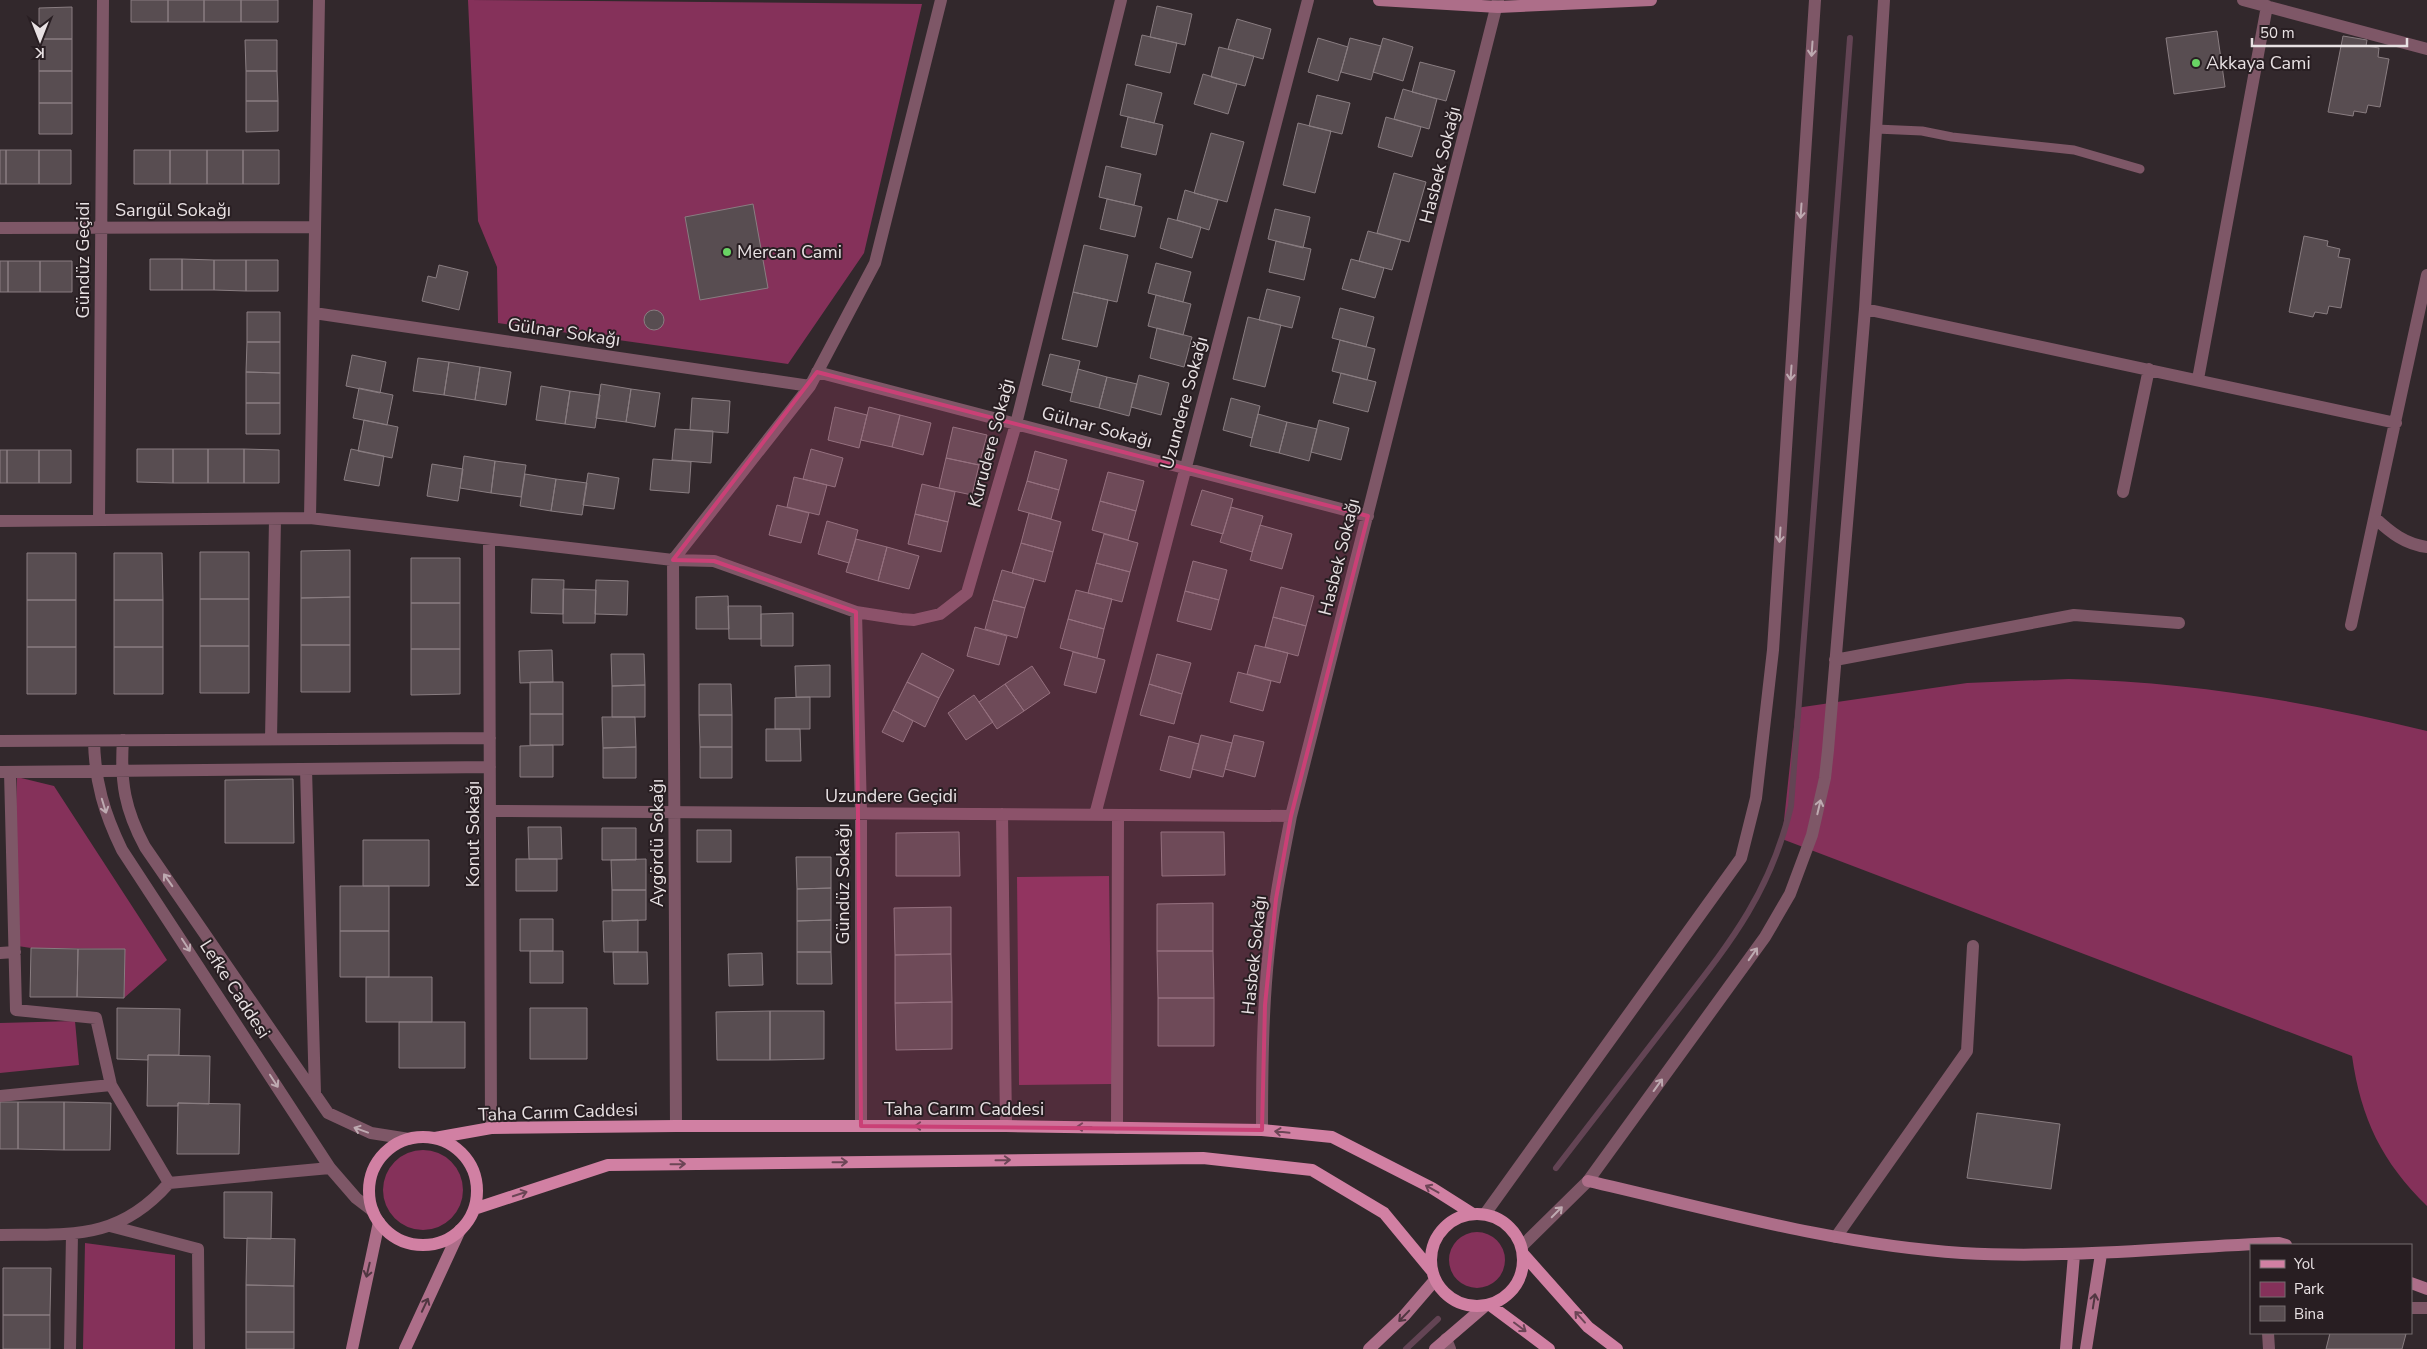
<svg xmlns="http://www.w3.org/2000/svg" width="2427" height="1349" viewBox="0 0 2427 1349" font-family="'Nunito Sans',sans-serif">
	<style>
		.green { fill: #85315a }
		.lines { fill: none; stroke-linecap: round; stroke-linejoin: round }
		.stream { stroke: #634454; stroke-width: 6 }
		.building { fill: #584d51; stroke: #897d81 }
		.lane { stroke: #7e5767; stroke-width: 9 }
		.street { stroke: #7e5767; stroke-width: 12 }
		.secondary { stroke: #ad6e89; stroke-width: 12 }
		.primary { stroke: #d180a3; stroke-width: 12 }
		.oneway { stroke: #beaab1 }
		.oneway2 { stroke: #6c4556 }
		.oneway3 { stroke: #503641 }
		.marked { fill: #ca4076; fill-opacity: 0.2; stroke: #ca4076; stroke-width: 4; stroke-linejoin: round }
		.poi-dot { fill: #69d464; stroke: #281e22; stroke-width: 2 }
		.labels { text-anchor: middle; stroke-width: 4; stroke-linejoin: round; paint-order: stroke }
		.poi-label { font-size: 18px; fill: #e8e1e3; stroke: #281e22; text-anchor: start }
		.street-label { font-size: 18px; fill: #e8e1e3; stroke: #281e22 }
	</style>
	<rect width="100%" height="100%" fill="#32282c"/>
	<path class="green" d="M468 0 922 4 864 253 788 364 498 323 497 267 478 221Z
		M2069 679C2190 682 2309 702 2427 731V1206C2382 1162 2361 1119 2352 1056L1782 839 1796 708 1967 683Z
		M17 777 54 786 167 960 124 998 125 949 31 948 11 945Z
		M1109 876 1112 1084 1019 1085 1017 877Z
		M75 1021 79 1065 0 1073V1023Z
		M383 1190a40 40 0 1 1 80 0a40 40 0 1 1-80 0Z
		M1449 1260a28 28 0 1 1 56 0a28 28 0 1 1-56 0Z
		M85 1243 175 1255V1349H83Z"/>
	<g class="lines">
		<path class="stream" d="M1556 1168C1593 1120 1630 1072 1667 1024 1724 950 1769 899 1791 806L1850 38
			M1406 1349 1438 1319"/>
	</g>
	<path class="building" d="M131 0H168V22H131Z
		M168 0H204V22H168Z
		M204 0H241V22H204Z
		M241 0H278V22H241Z
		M1157 6 1192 14 1185 45 1150 37Z
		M72 7V39H39V8Z
		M1237 19 1271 29 1263 59 1228 49Z
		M2217 31 2225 87 2174 94 2166 38Z
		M1142 35 1177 43 1170 73 1135 65Z
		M2343 36 2367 40 2366 46 2379 48 2378 57 2389 59 2380 107 2368 105 2366 113 2354 111 2353 116 2328 112Z
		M1318 38 1348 47 1338 81 1308 72Z
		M1350 38 1381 46 1371 80 1341 72Z
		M1383 38 1413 47 1403 81 1373 72Z
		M39 39H72V71H39Z
		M245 40H277V71H246Z
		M1219 47 1254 56 1245 86 1211 77Z
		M1420 62 1455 71 1446 101 1412 92Z
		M39 71H72V103H39Z
		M246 71H277L278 101H246Z
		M1203 74 1237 84 1228 114 1194 104Z
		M1127 84 1162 93 1154 123 1120 115Z
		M1403 89 1437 99 1429 129 1394 119Z
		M1317 95 1350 103 1342 134 1309 126Z
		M246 101H278V131L246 132Z
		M39 103H72V134H39Z
		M1128 117 1163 125 1156 155 1121 147Z
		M1386 117 1421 127 1412 157 1378 147Z
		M1298 123 1331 131 1315 193 1283 185Z
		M1211 133 1244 142 1227 202 1194 193Z
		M0 150H6V184H0Z
		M6 150H39V184H6Z
		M39 150H71V184H39Z
		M134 150H170V184H134Z
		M170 150H207V184H170Z
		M207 150H243V184H207Z
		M243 150H279V184H243Z
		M1106 166 1141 174 1134 205 1099 197Z
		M1394 173 1426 182 1409 242 1377 233Z
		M1185 190 1218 200 1209 230 1177 220Z
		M1107 199 1142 207 1135 237 1100 229Z
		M753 204 768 288 700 300 685 217Z
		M1275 209 1310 217 1303 248 1268 239Z
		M1168 218 1201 227 1192 258 1160 248Z
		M1368 231 1401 240 1392 270 1359 261Z
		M2304 236 2328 241 2327 246 2340 249 2338 257 2350 259 2341 308 2329 306 2327 314 2315 312 2313 317 2289 312Z
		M1276 241 1311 249 1304 280 1269 272Z
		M1084 245 1128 255 1117 302 1073 292Z
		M150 259H182V290H150Z
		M182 259 214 260V290H182Z
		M1351 259 1384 268 1375 298 1342 289Z
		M214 260H246V291L214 290Z
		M246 260H278V291H246Z
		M0 261H8V292H0Z
		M8 261H40V292H8Z
		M40 261H72V292H40Z
		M1156 263 1191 272 1183 302 1148 293Z
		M439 265 468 272 459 310 422 301 428 276 436 278Z
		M1267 289 1300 297 1292 328 1259 320Z
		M1073 292 1108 300 1097 347 1062 339Z
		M1156 295 1191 304 1183 335 1148 326Z
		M1340 308 1374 317 1366 347 1332 338Z
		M644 320a10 10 0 1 1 20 0a10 10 0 1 1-20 0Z
		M247 312H280V342H247Z
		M1248 317 1281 325 1265 387 1233 379Z
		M1157 328 1192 337 1184 367 1150 358Z
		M1340 340 1375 349 1367 380 1332 371Z
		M247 342H280V373L246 372Z
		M1050 354 1080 361 1072 393 1042 385Z
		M352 355 386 362 380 393 346 386Z
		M418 358 449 362 444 395 413 391Z
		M449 362 480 367 475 400 444 395Z
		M480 367 511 372 506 405 475 400Z
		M1078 369 1107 377 1099 408 1070 401Z
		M246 372 280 373V403H246Z
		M1341 373 1376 382 1368 412 1333 403Z
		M1139 375 1169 383 1161 415 1131 407Z
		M1107 377 1137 384 1129 416 1099 408Z
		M601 384 631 389 626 422 596 418Z
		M541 386 570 391 565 424 536 420Z
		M359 388 393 395 387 425 353 418Z
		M631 389 660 393 655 427 626 422Z
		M570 391 600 395 595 428 565 424Z
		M692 398 730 401 728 433 690 430Z
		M1231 398 1260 406 1252 438 1223 430Z
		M246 403H280V434H246Z
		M835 407 867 415 859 448 828 440Z
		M869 407 900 415 892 447 861 440Z
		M1258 414 1287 422 1279 453 1250 446Z
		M900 415 931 423 923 455 892 447Z
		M364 420 398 427 392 458 358 451Z
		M1319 420 1349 428 1341 460 1311 452Z
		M1287 422 1317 429 1309 461 1279 453Z
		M953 427 987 435 979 465 946 458Z
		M675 429 713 431 711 463 672 460Z
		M137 449H173V483L137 482Z
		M173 449H208V483H173Z
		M208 449H244V483H208Z
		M244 449 279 450V483H244Z
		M351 449 384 456 379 486 344 480Z
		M811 449 843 458 835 487 803 479Z
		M0 450H7V483H0Z
		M7 450H39V483H7Z
		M39 450H71V483H39Z
		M1035 451 1067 460 1059 490 1027 481Z
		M464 456 495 461 491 493 460 488Z
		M946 458 979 465 972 495 939 488Z
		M653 459 691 462 689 493 650 490Z
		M495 461 526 465 521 497 491 493Z
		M432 464 463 469 458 501 427 496Z
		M1108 472 1144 481 1136 511 1100 501Z
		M588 473 619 478 614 509 583 505Z
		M525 474 556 479 551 511 520 506Z
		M794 477 827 485 819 515 787 507Z
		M556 479 587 483 582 515 551 511Z
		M1027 481 1059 490 1051 519 1018 510Z
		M922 484 955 492 948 522 915 514Z
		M1202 490 1233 499 1223 534 1191 525Z
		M1100 501 1136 511 1128 540 1092 530Z
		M777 505 809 513 801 543 769 535Z
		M1231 507 1263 516 1252 552 1220 542Z
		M1029 513 1061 522 1053 552 1021 543Z
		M915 514 948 522 941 552 908 544Z
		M827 521 858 530 849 563 818 554Z
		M1260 525 1292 534 1282 569 1250 560Z
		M1104 534 1138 543 1130 572 1096 563Z
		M856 539 887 547 878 581 846 572Z
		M1021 543 1053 552 1045 582 1012 573Z
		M887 547 919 556 909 589 878 581Z
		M350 550V597L301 598V551Z
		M200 552H249V599H200Z
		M27 553H76V600H27Z
		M114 553H162L163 600H114Z
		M411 558H460V603H411Z
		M1193 561 1227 570 1219 600 1185 591Z
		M1096 563 1130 572 1122 602 1088 593Z
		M1002 570 1034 579 1025 608 993 600Z
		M532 579 564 580 563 614 531 613Z
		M596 580 628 581 627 615 595 614Z
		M1281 587 1314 596 1306 626 1273 617Z
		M563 589 596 590 595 623H563Z
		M1076 590 1112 599 1104 629 1068 619Z
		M1185 591 1219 600 1211 630 1177 621Z
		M728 596 729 629H696V597Z
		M350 597V645H301V598Z
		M200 599H249V646H200Z
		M27 600H76V647H27Z
		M114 600H163V647H114Z
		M993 600 1025 608 1017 638 985 629Z
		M411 603H460V649H411Z
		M728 606H761V639H729Z
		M793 613V646H761V614Z
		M1273 617 1306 626 1298 656 1265 647Z
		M1068 619 1104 629 1097 658 1060 648Z
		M975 627 1007 636 999 665 967 656Z
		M301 645H350V692H301Z
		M1255 645 1288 653 1280 683 1247 674Z
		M200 646H249V693H200Z
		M27 647H76V694H27Z
		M114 647H163V694H114Z
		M411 649H460V694L411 695Z
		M552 650 553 682 520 683 519 651Z
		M1073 652 1105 660 1096 693 1064 685Z
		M922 653 954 670 939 698 907 682Z
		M611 654H644L645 685 612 686Z
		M1157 654 1191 663 1182 694 1149 684Z
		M830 665V697H796L795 666Z
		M1032 666 1050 693 1024 711 1005 684Z
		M1238 672 1271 681 1263 711 1230 702Z
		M530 682H563V714H530Z
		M907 682 939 698 925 727 893 710Z
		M699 684H731L732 715H699Z
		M1005 684 1024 711 997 729 979 702Z
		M1149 684 1182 694 1174 724 1140 715Z
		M645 685V717H612V686Z
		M974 695 993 722 966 740 948 713Z
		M810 697V729H775V698Z
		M893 710 913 721 903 742 882 732Z
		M530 714H563V745H530Z
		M699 715H732V747H700Z
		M602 717H635L636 747 603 748Z
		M766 729H800L801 761H766Z
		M1201 735 1232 743 1223 777 1192 769Z
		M1234 735 1264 742 1255 777 1225 769Z
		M1169 736 1199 744 1190 778 1160 770Z
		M553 745V777H520V746Z
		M636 747V778H603V748Z
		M700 747H732V778H700Z
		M293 779 294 843H225V780Z
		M528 827H561L562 859H529Z
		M602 828H636V860H602Z
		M697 830H731V862H697Z
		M959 832 960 876H896V833Z
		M1161 832H1224L1225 875 1162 876Z
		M363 840H429V886H363Z
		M796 857H831V888L797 889Z
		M516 859H557V891H516Z
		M646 859V890H612L611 860Z
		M340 886H389V931H340Z
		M831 888V920L797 921V889Z
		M612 890H646V920L612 921Z
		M1213 903V951H1157V904Z
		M951 907V954L895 955 894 908Z
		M520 919H553V951H520Z
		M638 920V952H604L603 921Z
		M831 920V952H797V921Z
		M340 931H389V977H340Z
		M31 948 78 949 77 997H30Z
		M78 949H125L124 998 77 997Z
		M530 951H563V983H530Z
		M1157 951H1213L1214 998H1158Z
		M613 952H647L648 984H614Z
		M797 952H831L832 984H797Z
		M762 953 763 985 729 986 728 954Z
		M951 954 952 1002 895 1003V955Z
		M366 977H432V1022H366Z
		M1158 998H1214V1046H1158Z
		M952 1002V1049L896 1050 895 1003Z
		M117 1008 180 1009 179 1055H148V1060L117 1059Z
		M530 1008H587V1059H530Z
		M770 1011H824V1059L770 1060Z
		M770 1011V1060H717L716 1012Z
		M399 1022H465V1068H399Z
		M148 1055 210 1056 209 1104 178 1103V1106H147Z
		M0 1102H18V1149H0Z
		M18 1102H64V1150L18 1149Z
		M64 1102 111 1103 110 1150H64Z
		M178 1103 240 1104 239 1154H177Z
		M1977 1113 2060 1124 2051 1189 1967 1178Z
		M224 1192H272L271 1239 224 1238Z
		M247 1238 295 1239 294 1286 246 1285Z
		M3 1268H51L50 1315H3Z
		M246 1285 294 1286V1332H246Z
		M3 1315H50V1349H3Z
		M246 1332H294V1349H246Z
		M2330 1333H2402L2406 1334 2402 1349H2326Z"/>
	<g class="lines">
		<path class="lane" d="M1876 129 1922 131 1952 137 2074 150 2140 169"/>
		<path class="street" d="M2243 0 2427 49
			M0 228 315 227
			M1865 309 2396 423
			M314 313 810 386
			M817 372 1368 516
			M2198 379 2267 6
			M2123 492 2149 369
			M310 518 319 0
			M2375 518C2391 533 2405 544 2427 547
			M99 520 103 0
			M0 521 310 518 673 560 714 561 856 612 901 619 914 620 940 614 967 593 1016 424 1121 0
			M489 541 491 1128
			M673 560 810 386 875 263 941 0
			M673 560 676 1126
			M856 612 861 813V1126
			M2351 625 2427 275
			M1835 660 2074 615 2179 623
			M271 739 275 519
			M123 740C120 782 125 810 145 847L328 1113 371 1133 409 1139
			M0 741 490 738
			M94 741C95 782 104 813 122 850L330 1168 356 1198 373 1211
			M306 769 315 1094
			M0 772 490 767
			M10 772 16 1010 96 1018 111 1085 169 1183 330 1168
			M490 811 1291 816
			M1002 814 1006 1126
			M1095 815 1308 0
			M0 953 15 952
			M0 1096 111 1085
			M1117 1128 1118 815
			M1262 1130C1262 1053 1263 974 1276 898 1280 871 1286 843 1291 816L1498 0
			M1485 1214 1741 858 1756 798 1773 650 1815 0
			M110 1226 198 1249 199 1349
			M0 1235C71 1234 118 1241 169 1183
			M1836 1237 1967 1051 1973 946
			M1522 1246 1588 1181 1765 937 1790 894 1812 835 1825 778 1828 750 1865 309 1884 0
			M2411 1308H2427
			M2268 1333 2269 1349
			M1446 1339 1450 1349
			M70 1349 72 1234"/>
		<path class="secondary" d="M1379 0 1498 7 1651 0
			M1588 1181C1711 1209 1835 1245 1962 1253 2068 1259 2173 1247 2279 1243L2286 1245
			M2411 1283 2427 1289
			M352 1349 379 1222
			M405 1349 460 1230
			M1369 1349 1404 1316 1435 1280
			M1435 1349 1485 1306
			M2066 1349 2074 1255
			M2086 1349 2101 1254"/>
		<path class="primary" d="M369 1191a54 54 0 1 1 108 0a54 54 0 1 1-108 0Z
			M435 1138 491 1128 676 1126H1006L1262 1130 1332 1137 1432 1188 1473 1214
			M474 1209 608 1165 1203 1158 1312 1170 1384 1213 1432 1271
			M1431 1260a46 46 0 1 1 92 0a46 46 0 1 1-92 0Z
			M1524 1255 1588 1327 1617 1349
			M1490 1305 1549 1349"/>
	</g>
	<defs><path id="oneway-shaft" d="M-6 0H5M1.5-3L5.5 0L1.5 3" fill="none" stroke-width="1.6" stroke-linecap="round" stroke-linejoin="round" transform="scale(1.25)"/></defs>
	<g class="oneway">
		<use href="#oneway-shaft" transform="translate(1812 49) rotate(94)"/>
		<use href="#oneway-shaft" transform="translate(1801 211) rotate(94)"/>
		<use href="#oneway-shaft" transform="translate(1791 373) rotate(94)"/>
		<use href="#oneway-shaft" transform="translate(1780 535) rotate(94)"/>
		<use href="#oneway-shaft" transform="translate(104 806) rotate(73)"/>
		<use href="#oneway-shaft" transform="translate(1819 807) rotate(-77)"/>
		<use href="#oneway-shaft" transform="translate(168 880) rotate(-125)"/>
		<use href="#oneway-shaft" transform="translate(186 945) rotate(57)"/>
		<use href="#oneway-shaft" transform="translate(1753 954) rotate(-55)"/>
		<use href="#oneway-shaft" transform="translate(274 1081) rotate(57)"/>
		<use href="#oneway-shaft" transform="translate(1658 1085) rotate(-54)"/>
		<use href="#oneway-shaft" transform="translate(361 1130) rotate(-160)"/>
		<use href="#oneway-shaft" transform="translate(1557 1212) rotate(-45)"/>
	</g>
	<g class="oneway2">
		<use href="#oneway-shaft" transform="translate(922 1126) rotate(180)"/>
		<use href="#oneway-shaft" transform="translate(1084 1127) rotate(-179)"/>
		<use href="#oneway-shaft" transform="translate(1282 1132) rotate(-174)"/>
		<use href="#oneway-shaft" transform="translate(1003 1160) rotate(-1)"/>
		<use href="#oneway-shaft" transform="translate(840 1162) rotate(-1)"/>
		<use href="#oneway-shaft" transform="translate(678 1164) rotate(-1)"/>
		<use href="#oneway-shaft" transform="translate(1432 1189) rotate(-151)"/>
		<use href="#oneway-shaft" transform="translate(520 1194) rotate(-18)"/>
		<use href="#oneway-shaft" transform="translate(1580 1317) rotate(-132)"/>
		<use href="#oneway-shaft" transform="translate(1520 1327) rotate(37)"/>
	</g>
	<g class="oneway3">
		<use href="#oneway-shaft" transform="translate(368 1270) rotate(103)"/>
		<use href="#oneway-shaft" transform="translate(2094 1301) rotate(-81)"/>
		<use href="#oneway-shaft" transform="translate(425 1305) rotate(-65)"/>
		<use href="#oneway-shaft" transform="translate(1404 1316) rotate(134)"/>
	</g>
	<path class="marked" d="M817 372 1368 516 1291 816 1276 899 1265 1005 1262 1130 861 1126 856 612 714 561 673 560Z"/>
	<g class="poi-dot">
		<circle cx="2196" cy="63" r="5"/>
		<circle cx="727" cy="252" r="5"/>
	</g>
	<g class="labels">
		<g class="poi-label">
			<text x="2206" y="69">Akkaya Cami</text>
			<text x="737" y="258">Mercan Cami</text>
		</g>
		<g class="street-label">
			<text transform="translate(1440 165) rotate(-76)" y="6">Hasbek Sokağı</text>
			<text x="173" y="216">Sarıgül Sokağı</text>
			<text transform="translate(83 260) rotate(-90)" y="6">Gündüz Geçidi</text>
			<text transform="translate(564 332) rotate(8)" y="6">Gülnar Sokağı</text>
			<text transform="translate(1184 403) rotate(-75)" y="6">Uzundere Sokağı</text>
			<text transform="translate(1097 427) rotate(15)" y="6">Gülnar Sokağı</text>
			<text transform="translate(991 443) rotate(-75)" y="6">Kurudere Sokağı</text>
			<text transform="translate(1339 557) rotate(-76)" y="6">Hasbek Sokağı</text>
			<text x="891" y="802">Uzundere Geçidi</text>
			<text transform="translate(473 834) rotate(-90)" y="6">Konut Sokağı</text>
			<text transform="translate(657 843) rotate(-90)" y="6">Aygördü Sokağı</text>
			<text transform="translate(843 884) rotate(-90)" y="6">Gündüz Sokağı</text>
			<text transform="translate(1254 955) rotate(-84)" y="6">Hasbek Sokağı</text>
			<text transform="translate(235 989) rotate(57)" y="6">Lefke Caddesi</text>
			<text x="964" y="1115">Taha Carım Caddesi</text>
			<text transform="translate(558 1112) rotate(-2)" y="6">Taha Carım Caddesi</text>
		</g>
	</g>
	<rect x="2250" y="1244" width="162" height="90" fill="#281e22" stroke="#756c6f"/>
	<rect x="2260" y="1260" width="25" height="8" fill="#d180a3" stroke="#756c6f"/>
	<text x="2294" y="1269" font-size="15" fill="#e8e1e3">Yol</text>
	<rect x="2260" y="1282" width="25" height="15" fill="#85315a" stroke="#756c6f"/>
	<text x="2294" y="1294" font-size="15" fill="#e8e1e3">Park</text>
	<rect x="2260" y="1306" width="25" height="15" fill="#584d51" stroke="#756c6f"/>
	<text x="2294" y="1319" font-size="15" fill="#e8e1e3">Bina</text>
	<g transform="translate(40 40) rotate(180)" stroke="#281e22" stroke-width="4" paint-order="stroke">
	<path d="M0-4L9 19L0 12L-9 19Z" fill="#e8e1e3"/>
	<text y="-8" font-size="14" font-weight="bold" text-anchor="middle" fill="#e8e1e3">K</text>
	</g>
	<path d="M2252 38v8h155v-8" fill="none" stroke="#e8e1e3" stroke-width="2.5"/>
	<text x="2260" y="38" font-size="15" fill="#e8e1e3" stroke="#281e22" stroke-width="4" paint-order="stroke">50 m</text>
</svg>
